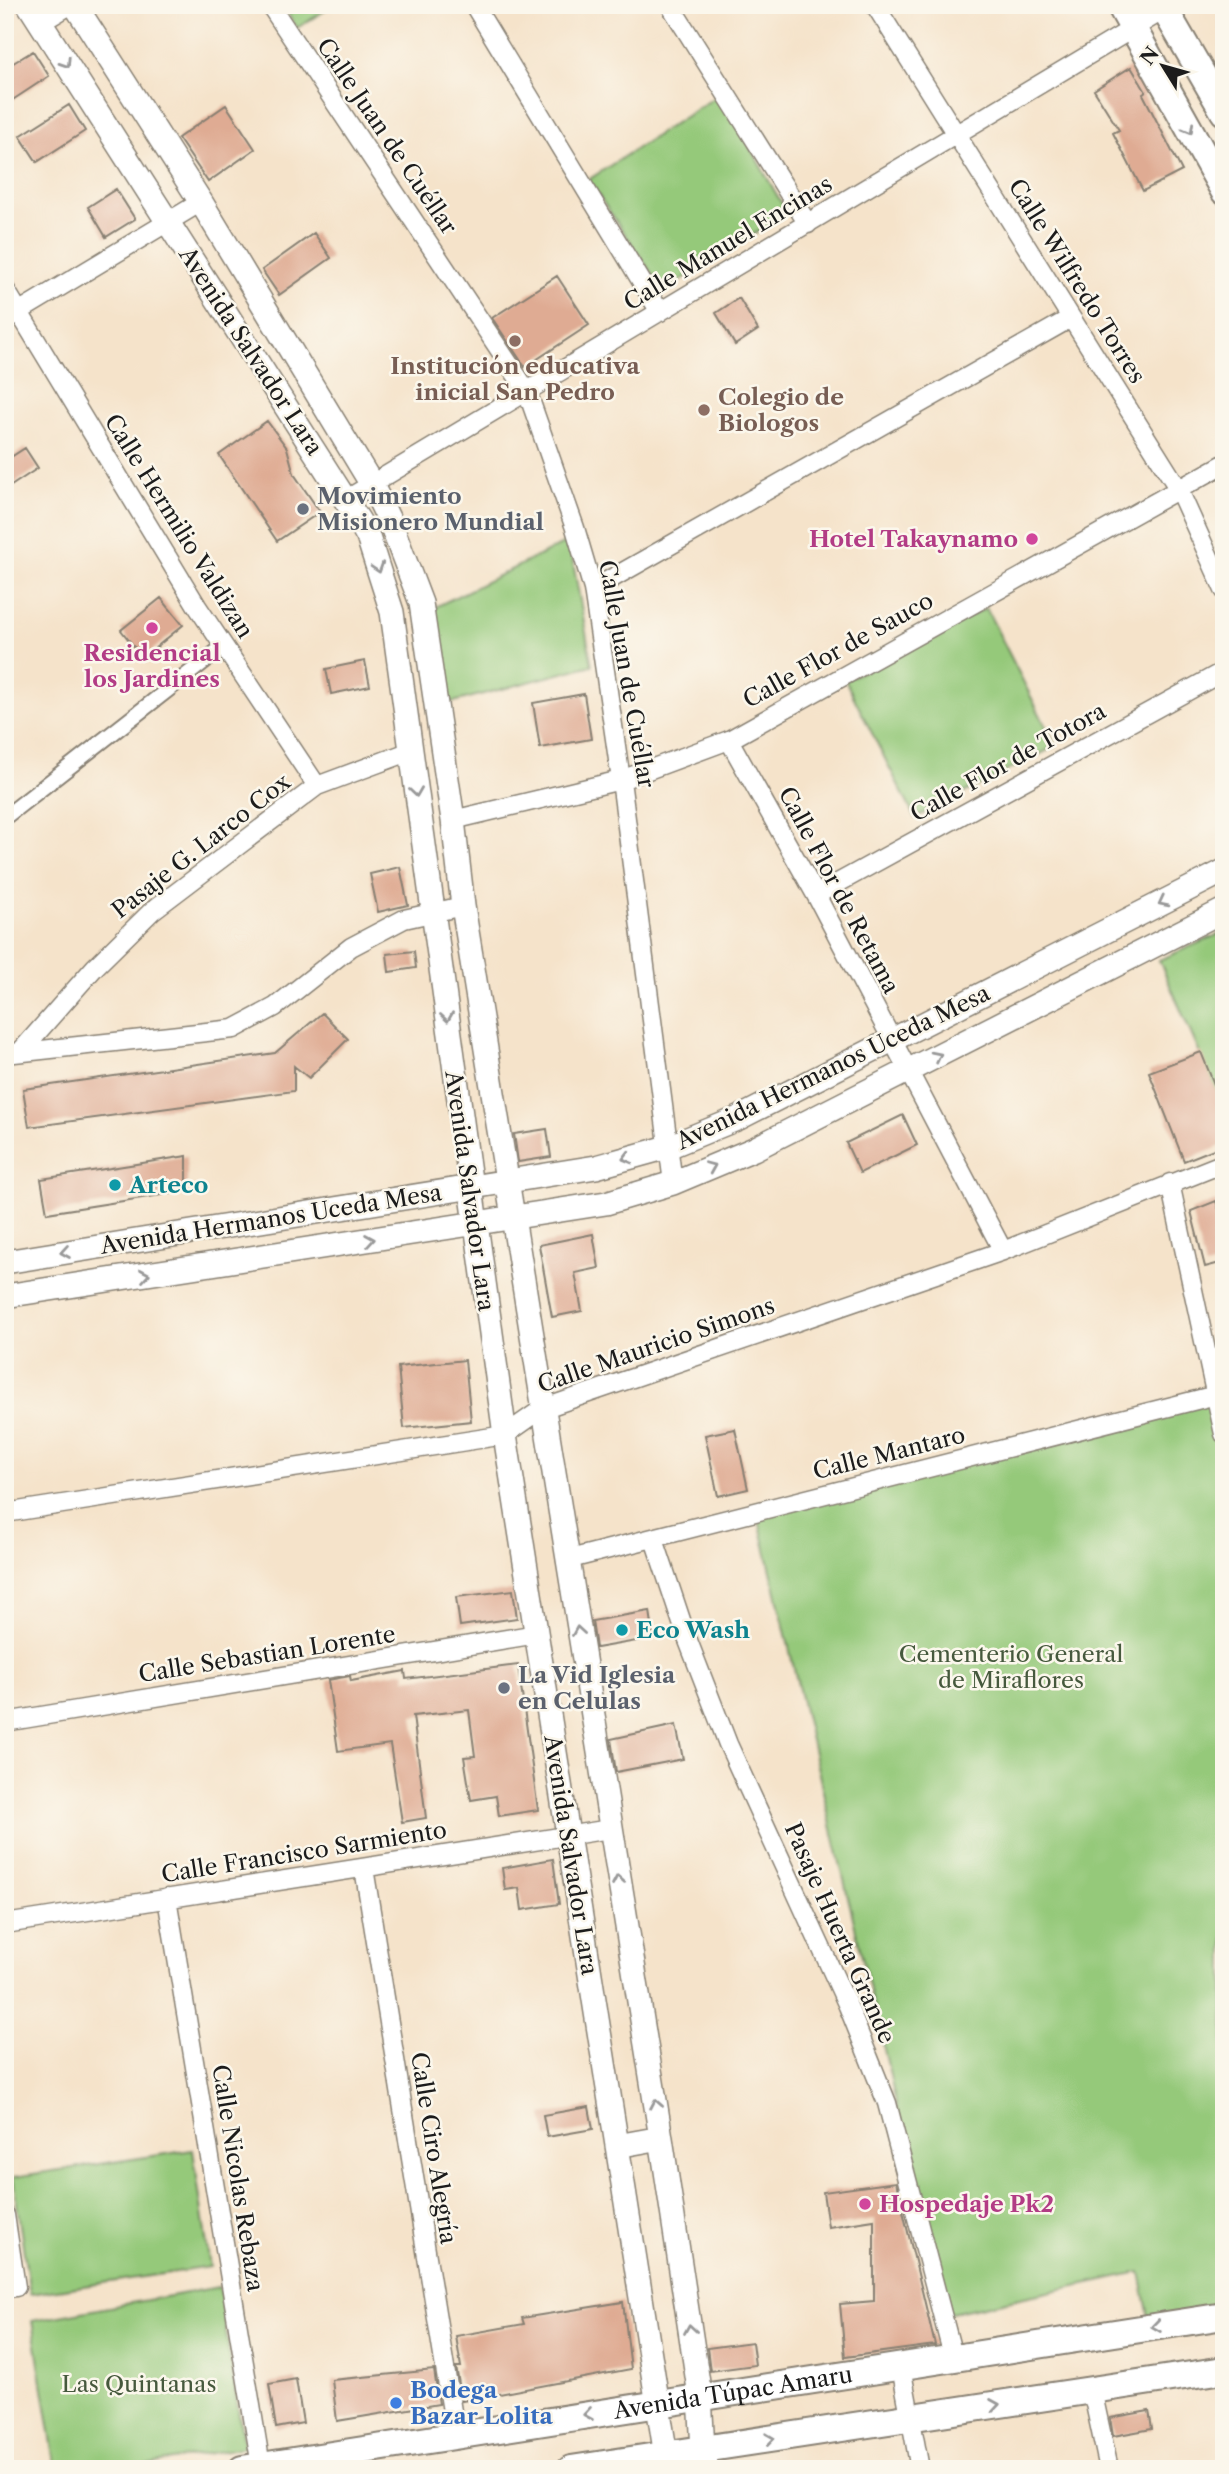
<svg xmlns="http://www.w3.org/2000/svg" width="1229" height="2474" viewBox="0 0 1229 2474" font-family="'Libre Caslon Text',serif">
	<style>
		.green { fill: #95c97a; stroke: #58724b; stroke-width: 2 }
		.building { fill: #dfab93 }
		.lines { fill: none; stroke-linecap: round; stroke-linejoin: round }
		.pedestrian-casing { stroke: #888073; stroke-width: 18 }
		.minor-casing { stroke: #888073; stroke-width: 21 }
		.tertiary-casing { stroke: #888073; stroke-width: 26 }
		.secondary-casing { stroke: #888073; stroke-width: 30 }
		.pedestrian { stroke: #fff; stroke-width: 14 }
		.minor { stroke: #fff; stroke-width: 18 }
		.tertiary { stroke: #fff; stroke-width: 23 }
		.secondary { stroke: #fff; stroke-width: 26 }
		.oneway { stroke: #999 }
		.education-dot { fill: #8d6e63; stroke: #fbf7ec; stroke-width: 2.5 }
		.worship-dot { fill: #6b7280; stroke: #fbf7ec; stroke-width: 2.5 }
		.hotel-dot { fill: #d1479c; stroke: #fbf7ec; stroke-width: 2.5 }
		.culture-dot { fill: #0f9aa8; stroke: #fbf7ec; stroke-width: 2.5 }
		.shop-dot { fill: #3f7fe0; stroke: #fbf7ec; stroke-width: 2.5 }
		.labels { text-anchor: middle; stroke-width: 5; stroke-linejoin: round; paint-order: stroke }
		.street-label { font-size: 23px; fill: #1c1c1c; stroke: #fbf7ec }
		.education-label { font-size: 23px; font-weight: bold; fill: #785e54; stroke: #fbf7ec }
		.worship-label { font-size: 23px; font-weight: bold; fill: #5b616d; stroke: #fbf7ec; text-anchor: start }
		.hotel-label { font-size: 23px; font-weight: bold; fill: #b23c85; stroke: #fbf7ec; text-anchor: end }
		.culture-label { font-size: 23px; font-weight: bold; fill: #0d838f; stroke: #fbf7ec; text-anchor: start }
		.park-label { font-size: 23px; fill: #46593d; stroke: #fbf7ec }
		.shop-label { font-size: 23px; font-weight: bold; fill: #366cbe; stroke: #fbf7ec; text-anchor: start }
	</style>
	<rect width="100%" height="100%" fill="#fbf7ec"/>
	<filter id="ink" filterUnits="userSpaceOnUse"><feTurbulence type="fractalNoise" baseFrequency=".0143" numOctaves="2"/><feDisplacementMap in="SourceGraphic" scale="14" xChannelSelector="R" yChannelSelector="G"/><feConvolveMatrix kernelMatrix="1 2 1 2 8 2 1 2 1" color-interpolation-filters="sRGB"/></filter>
	<filter id="wash" filterUnits="userSpaceOnUse"><feTurbulence type="fractalNoise" baseFrequency=".00686" numOctaves="4" result="noise"/><feDisplacementMap in="SourceGraphic" scale="28" xChannelSelector="R" yChannelSelector="G"/><feGaussianBlur stdDeviation="1.57" result="paint"/><feColorMatrix in="noise" values="0 0 0 0 0 0 0 0 0 0 0 0 0 0 0 0 0 1.4 0 .05"/><feComposite in="paint" operator="in"/></filter>
	<g filter="url(#wash)">
		<rect width="100%" height="100%" fill="#f5e3ca"/>
		<path class="green" d="M282 5H334L297 28Z
			M720 94 787 213 664 291 588 180Z
			M569 541 592 665 450 703 433 608Z
			M986 608 1056 746 915 818 845 680Z
			M1224 932V1109L1159 960Z
			M1215 1395 1224 1434V2315L1151 2327 1140 2272 942 2315 887 2062 757 1512Z
			M193 2150 210 2267 30 2294 13 2177Z
			M219 2287 244 2447 123 2469H56L32 2321Z"/>
		<g id="blocks">
			<path class="building" d="M33 51 49 76 5 105V68Z
				M1131 67 1146 92 1143 94 1182 171 1143 191 1113 133 1119 130 1094 90Z
				M69 105 85 131 37 162 20 136Z
				M226 105 255 149 208 182 178 138Z
				M116 189 135 219 106 237 88 207Z
				M314 233 331 258 279 295 262 270Z
				M557 276 589 325 525 367 492 318Z
				M739 298 758 330 735 345 716 313Z
				M267 421 287 448 294 474 320 512 277 541 219 455Z
				M25 448 38 468 5 490V461Z
				M161 598 183 625 143 658 121 630Z
				M365 661 370 686 331 694 326 669Z
				M584 694 591 739 540 748 533 703Z
				M400 867 408 905 378 912 370 874Z
				M414 951 416 968 389 972 387 954Z
				M322 1013 348 1039 309 1078 294 1066V1091L29 1127 23 1089 275 1053Z
				M1201 1052 1224 1109V1145L1184 1161 1149 1072Z
				M903 1115 917 1145 860 1173 846 1143Z
				M547 1129 551 1157 518 1162 514 1134Z
				M187 1156V1191L47 1213 41 1179Z
				M1216 1201 1224 1224V1262L1205 1267 1191 1211Z
				M593 1234 599 1268 575 1273 582 1311 552 1317 539 1245Z
				M465 1360 471 1421 404 1428 398 1367Z
				M735 1429 748 1489 718 1496 705 1435Z
				M513 1590 517 1618 460 1626 456 1597Z
				M650 1611 654 1638 596 1648 592 1621Z
				M518 1665 538 1810 499 1816 496 1796 471 1800 464 1757 475 1756 469 1710 413 1716 426 1818 402 1822 390 1744 338 1751 328 1680 350 1676 351 1681 405 1671 406 1679Z
				M676 1725 683 1759 616 1772 611 1739Z
				M553 1859 559 1904 522 1910 519 1888 505 1890 502 1868Z
				M589 2107 593 2129 547 2137 543 2115Z
				M896 2182 935 2345 845 2357 840 2304 874 2301V2220L828 2227 823 2192Z
				M623 2302 631 2369 462 2401 456 2367H461L456 2336 524 2324 522 2318Z
				M752 2342 755 2365 710 2371 707 2348Z
				M434 2370 439 2404 337 2421 332 2380Z
				M296 2379 303 2423 276 2428 269 2384Z
				M1149 2411 1152 2429 1113 2436 1110 2418Z"/>
		</g>
	</g>
	<g filter="url(#ink)">
		<use href="#blocks" fill-opacity="0" stroke="#888073" stroke-width="2"/>
		<g class="lines">
			<defs>
				<path id="pedestrian" d="M5 817 224 646"/>
				<path id="minor" d="M270 5 527 391 575 528 593 589 621 780 673 1183
					M474 5 660 312
					M670 5 808 224
					M875 5 1178 488 1224 590
					M40 23 70 5
					M5 289 197 606 317 786
					M5 320 201 202
					M347 499 1172 5
					M593 589 1071 318
					M729 740 816 895 1003 1251
					M453 820 621 780 729 740 1224 464
					M816 895 1224 671
					M20 1052 95 967 152 911 317 786 411 751
					M5 1054 234 1029 275 1007 351 947 404 919 463 906
					M1170 1183 1224 1434
					M5 1513 505 1435 542 1409 1003 1251 1224 1163
					M654 1539 687 1638 728 1744 848 2006 887 2103 953 2356
					M566 1560 1224 1393
					M5 1722 537 1634
					M364 1868 456 2436
					M167 1898 261 2466
					M5 1924 610 1829
					M5 2215 16 2287 5 2289
					M901 2367 920 2469
					M1092 2390 1109 2469"/>
				<path id="tertiary" d="M29 5 359 521 368 537 392 612 505 1435 668 2469
					M75 5 201 202 371 483 391 524 421 603 453 820 463 906 661 2138 700 2396 703 2449 707 2469
					M5 1262 596 1167 668 1147 739 1118 1224 871
					M5 1296 606 1203 673 1183 754 1149 1224 910
					M617 2146 661 2138"/>
				<g id="secondary">
					<path d="M1120 5 1224 191"/>
					<path d="M1162 5 1224 112"/>
					<path id="s1" d="M242 2469 1224 2316"/>
					<path d="M571 2469 1224 2370"/>
				</g>
			</defs>
			<use href="#pedestrian" class="pedestrian-casing"/>
			<use href="#minor" class="minor-casing"/>
			<use href="#tertiary" class="tertiary-casing"/>
			<use href="#secondary" class="secondary-casing"/>
			<use href="#pedestrian" class="pedestrian"/>
			<use href="#minor" class="minor"/>
			<use href="#tertiary" class="tertiary"/>
			<use href="#secondary" class="secondary"/>
		</g>
		<defs><path id="oneway-chevron" d="M-2-3.5L2.5 0L-2 3.5" fill="none" stroke-width="1.6" stroke-linecap="round" stroke-linejoin="round" transform="scale(1.75)"/></defs>
		<g class="oneway">
			<use href="#oneway-chevron" transform="translate(66 63) rotate(57)"/>
			<use href="#oneway-chevron" transform="translate(1189 129) rotate(61)"/>
			<use href="#oneway-chevron" transform="translate(378 568) rotate(72)"/>
			<use href="#oneway-chevron" transform="translate(416 792) rotate(82)"/>
			<use href="#oneway-chevron" transform="translate(1163 902) rotate(153)"/>
			<use href="#oneway-chevron" transform="translate(447 1017) rotate(82)"/>
			<use href="#oneway-chevron" transform="translate(937 1056) rotate(-27)"/>
			<use href="#oneway-chevron" transform="translate(627 1158) rotate(165)"/>
			<use href="#oneway-chevron" transform="translate(711 1167) rotate(-23)"/>
			<use href="#oneway-chevron" transform="translate(370 1240) rotate(-9)"/>
			<use href="#oneway-chevron" transform="translate(65 1252) rotate(171)"/>
			<use href="#oneway-chevron" transform="translate(145 1275) rotate(-9)"/>
			<use href="#oneway-chevron" transform="translate(578 1631) rotate(-99)"/>
			<use href="#oneway-chevron" transform="translate(618 1880) rotate(-100)"/>
			<use href="#oneway-chevron" transform="translate(656 2104) rotate(-100)"/>
			<use href="#oneway-chevron" transform="translate(1156 2326) rotate(172)"/>
			<use href="#oneway-chevron" transform="translate(690 2329) rotate(-99)"/>
			<use href="#oneway-chevron" transform="translate(995 2405) rotate(-9)"/>
			<use href="#oneway-chevron" transform="translate(588 2414) rotate(171)"/>
			<use href="#oneway-chevron" transform="translate(770 2439) rotate(-8)"/>
		</g>
	</g>
	<g class="education-dot">
		<circle cx="515" cy="341" r="7"/>
		<circle cx="704" cy="410" r="7"/>
	</g>
	<g class="worship-dot">
		<circle cx="303" cy="509" r="7"/>
		<circle cx="504" cy="1688" r="7"/>
	</g>
	<g class="hotel-dot">
		<circle cx="1032" cy="539" r="7"/>
		<circle cx="152" cy="628" r="7"/>
		<circle cx="865" cy="2204" r="7"/>
	</g>
	<g class="culture-dot">
		<circle cx="115" cy="1185" r="7"/>
		<circle cx="622" cy="1630" r="7"/>
	</g>
	<circle class="shop-dot" cx="396" cy="2403" r="7"/>
	<g class="labels">
		<g class="street-label">
			<text transform="translate(387 136) rotate(56)" y="8">Calle Juan de Cuéllar</text>
			<text transform="translate(728 243) rotate(-31)" y="8">Calle Manuel Encinas</text>
			<text transform="translate(1077 281) rotate(58)" y="8">Calle Wilfredo Torres</text>
			<text transform="translate(251 351) rotate(57)" y="8">Avenida Salvador Lara</text>
			<text transform="translate(179 526) rotate(58)" y="8">Calle Hermilio Valdizan</text>
			<text transform="translate(838 650) rotate(-29)" y="8">Calle Flor de Sauco</text>
			<text transform="translate(627 674) rotate(80)" y="8">Calle Juan de Cuéllar</text>
			<text transform="translate(1008 762) rotate(-29)" y="8">Calle Flor de Totora</text>
			<text transform="translate(201 846) rotate(-38)" y="8">Pasaje G. Larco Cox</text>
			<text transform="translate(839 890) rotate(62)" y="8">Calle Flor de Retama</text>
			<text transform="translate(833 1067) rotate(-26)" y="8">Avenida Hermanos Uceda Mesa</text>
			<text transform="translate(470 1191) rotate(82)" y="8">Avenida Salvador Lara</text>
			<text transform="translate(271 1219) rotate(-9)" y="8">Avenida Hermanos Uceda Mesa</text>
			<text transform="translate(656 1345) rotate(-19)" y="8">Calle Mauricio Simons</text>
			<text transform="translate(889 1453) rotate(-14)" y="8">Calle Mantaro</text>
			<text transform="translate(267 1654) rotate(-9)" y="8">Calle Sebastian Lorente</text>
			<text transform="translate(304 1852) rotate(-9)" y="8">Calle Francisco Sarmiento</text>
			<text transform="translate(571 1855) rotate(81)" y="8">Avenida Salvador Lara</text>
			<text transform="translate(840 1933) rotate(66)" y="8">Pasaje Huerta Grande</text>
			<text transform="translate(434 2148) rotate(81)" y="8">Calle Ciro Alegría</text>
			<text transform="translate(238 2178) rotate(81)" y="8">Calle Nicolas Rebaza</text>
			<text dy="8" stroke="none"><textPath href="#s1" startOffset="497">Avenida Túpac Amaru</textPath></text>
		</g>
		<g class="education-label">
			<text x="515" y="374">Institución educativa<tspan x="515" dy="26">inicial San Pedro</tspan></text>
			<text x="718" y="405" text-anchor="start">Colegio de<tspan x="718" dy="26">Biologos</tspan></text>
		</g>
		<g class="worship-label">
			<text x="317" y="504">Movimiento<tspan x="317" dy="26">Misionero Mundial</tspan></text>
			<text x="518" y="1683">La Vid Iglesia<tspan x="518" dy="26">en Celulas</tspan></text>
		</g>
		<g class="hotel-label">
			<text x="1018" y="547">Hotel Takaynamo</text>
			<text x="152" y="661" text-anchor="middle">Residencial<tspan x="152" dy="26">los Jardines</tspan></text>
			<text x="879" y="2212" text-anchor="start">Hospedaje Pk2</text>
		</g>
		<g class="culture-label">
			<text x="129" y="1193">Arteco</text>
			<text x="636" y="1638">Eco Wash</text>
		</g>
		<g class="park-label">
			<text x="1011" y="1662">Cementerio General<tspan x="1011" dy="26">de Miraflores</tspan></text>
			<text x="139" y="2392">Las Quintanas</text>
		</g>
		<g class="shop-label">
			<text x="410" y="2398">Bodega<tspan x="410" dy="26">Bazar Lolita</tspan></text>
		</g>
	</g>
	<rect width="1229" height="2474" fill="none" stroke="#fbf7ec" stroke-width="28"/>
	<g transform="translate(1163 66) rotate(307)" stroke="#fbf7ec" stroke-width="5" paint-order="stroke">
	<path d="M0-5L12 26L0 18L-12 26Z" fill="#1c1c1c"/>
	<text y="-10" font-size="19" font-weight="bold" text-anchor="middle" fill="#1c1c1c">N</text>
	</g>
</svg>
